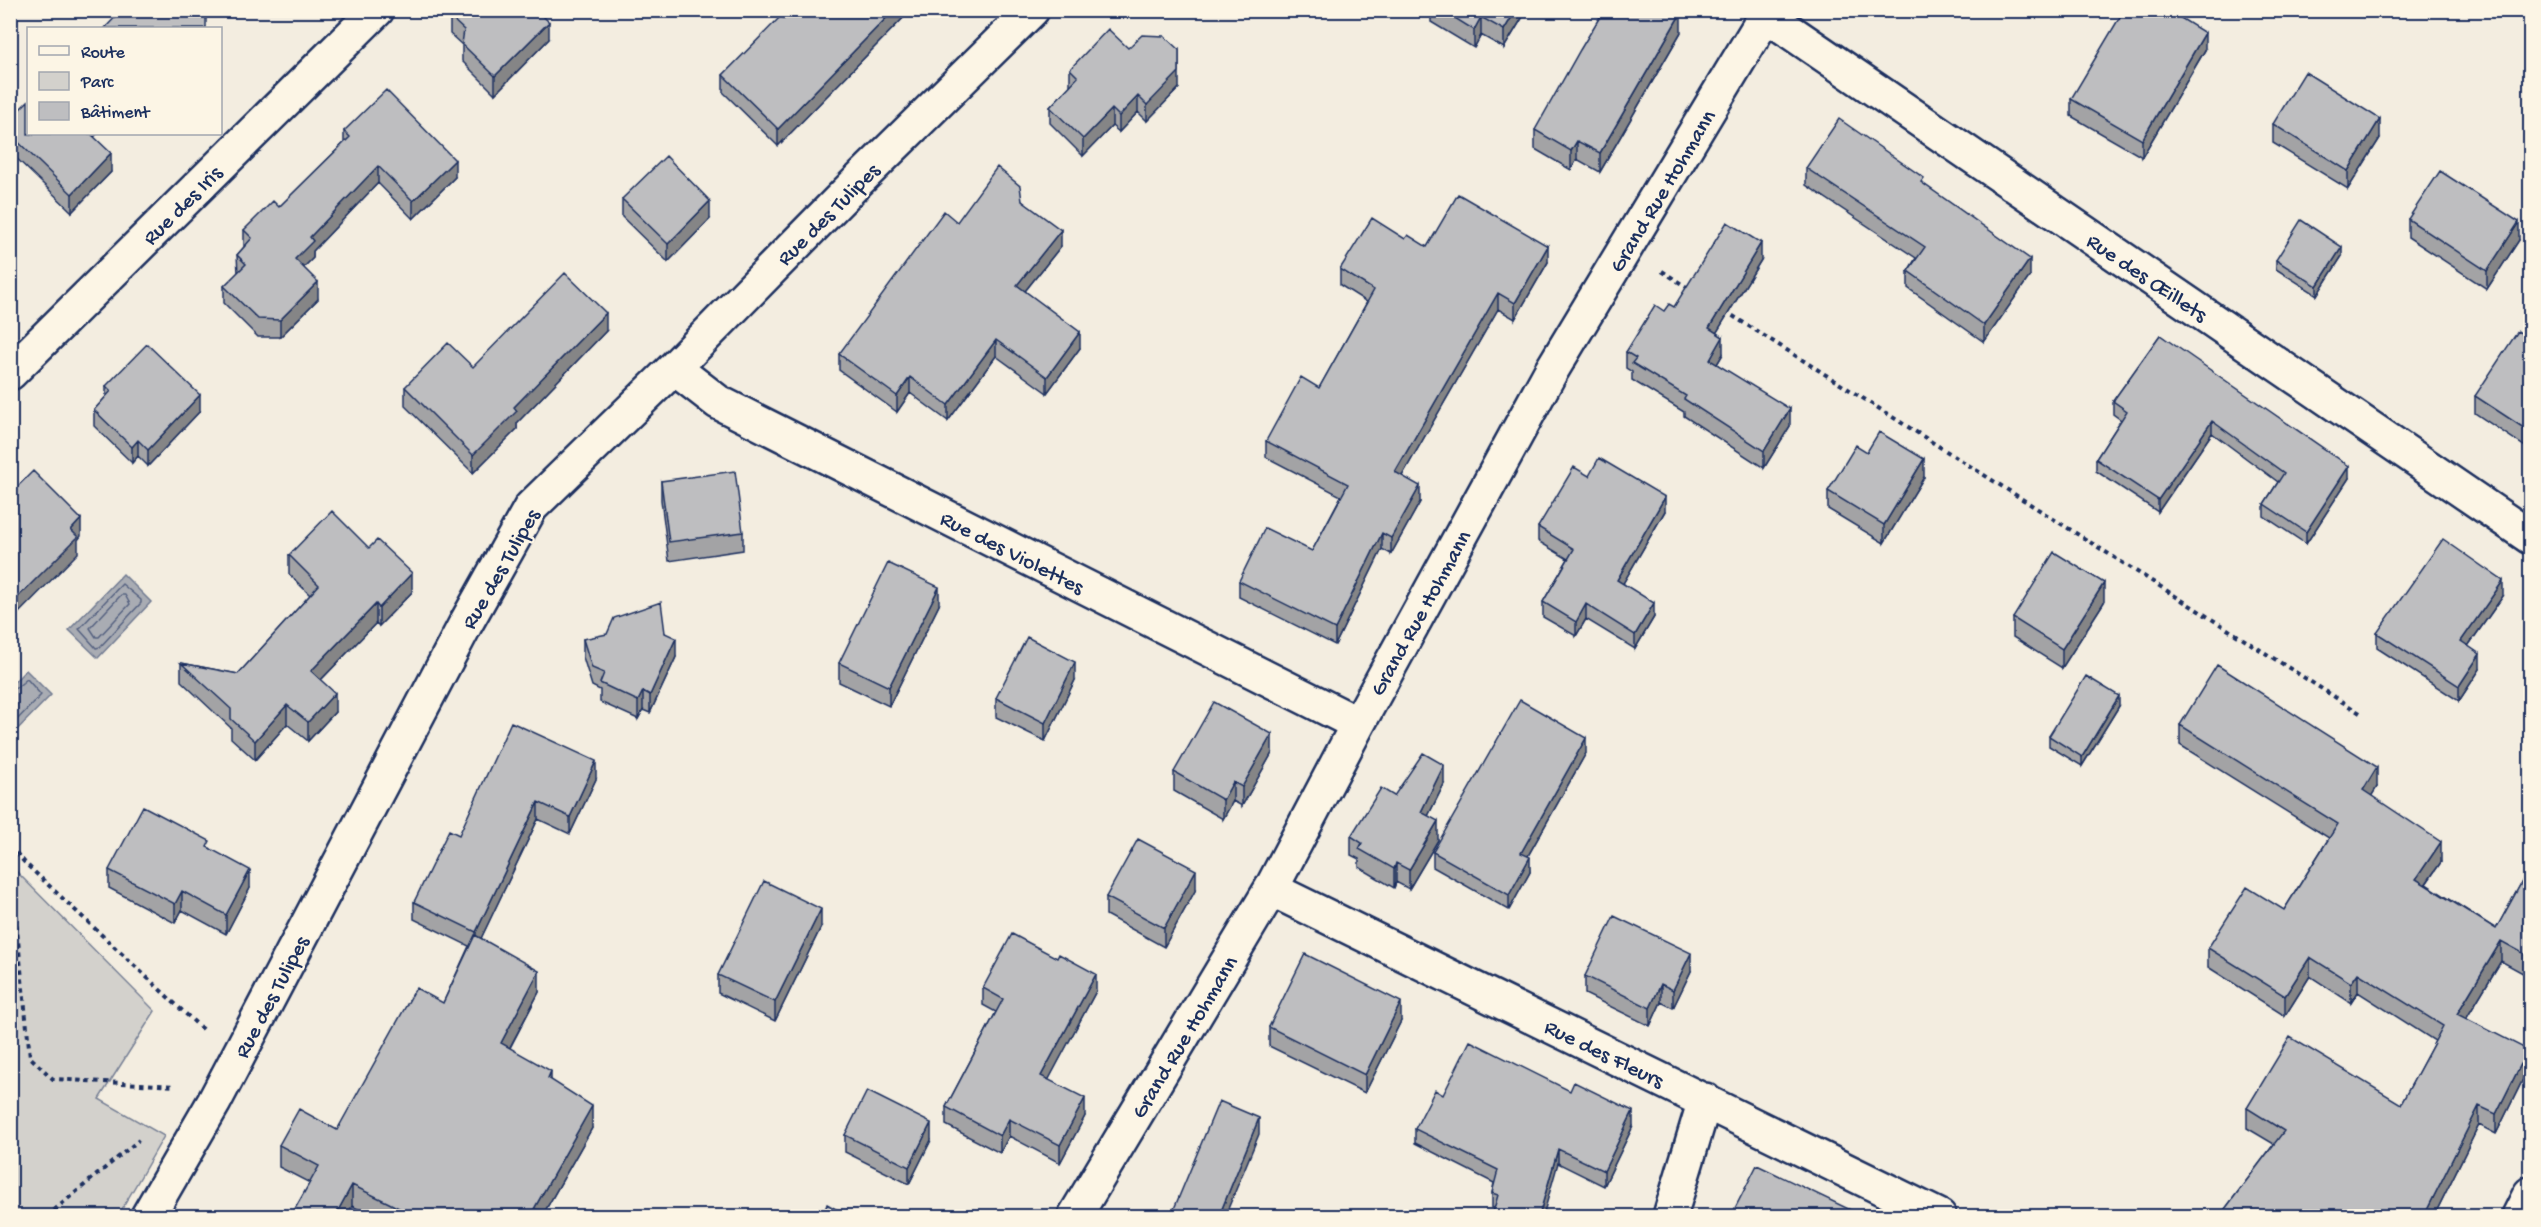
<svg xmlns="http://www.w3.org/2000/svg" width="2541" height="1227" viewBox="0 0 2541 1227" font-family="'Gochi Hand',sans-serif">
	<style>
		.green { fill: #d3d1cc; stroke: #778095; stroke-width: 1.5 }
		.water { fill: #a9acb3; stroke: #707a91; stroke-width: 1.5 }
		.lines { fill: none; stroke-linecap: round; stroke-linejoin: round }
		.shore { stroke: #546180; stroke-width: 1.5 }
		.street-casing { stroke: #1b2f5e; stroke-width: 38 }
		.secondary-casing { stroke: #1b2f5e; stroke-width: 38 }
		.path { stroke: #1b2f5e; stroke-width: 4; stroke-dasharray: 4.5 4.5; stroke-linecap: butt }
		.street { stroke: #fcf5e5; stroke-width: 33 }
		.secondary { stroke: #fcf5e5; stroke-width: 33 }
		.wall { fill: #a3a3a5; stroke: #1b2f5e; stroke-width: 1.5 }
		.shaded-wall { fill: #858586; stroke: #1b2f5e; stroke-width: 1.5 }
		.building { fill: #bebec0; stroke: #1b2f5e; stroke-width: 1.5 }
		.labels { text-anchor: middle; stroke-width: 4.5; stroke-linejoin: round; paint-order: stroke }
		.street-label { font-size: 22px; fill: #1b2f5e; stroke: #fcf5e5 }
	</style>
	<rect width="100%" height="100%" fill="#f3ede0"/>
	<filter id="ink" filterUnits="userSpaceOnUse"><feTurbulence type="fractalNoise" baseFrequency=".0167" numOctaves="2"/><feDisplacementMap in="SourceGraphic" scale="12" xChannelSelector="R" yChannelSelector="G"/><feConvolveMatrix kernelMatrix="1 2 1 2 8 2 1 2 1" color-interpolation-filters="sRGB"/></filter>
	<g filter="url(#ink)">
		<path class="green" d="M10 865 155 1011 99 1099 164 1136 118 1216H11Z"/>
		<path class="water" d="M123 574 151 602 98 658 69 630Z
			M26 670 51 695 11 736V685Z"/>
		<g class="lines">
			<path class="shore" d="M122 584 141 600V603L100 647 96 648 79 629Z
				M121 595H125L130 604 99 637H96L90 628Z
				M10 689 16 688 27 679 41 695 10 727"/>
			<defs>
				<path id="street" d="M1766 15 2530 537
					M674 368 718 402 1358 724
					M10 373 377 10
					M1271 889 1939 1216
					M148 1216 214 1102 465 625 531 507 674 368 857 182 1032 10
					M1075 1216 1271 889 1358 724 1550 373 1769 10
					M1670 1216 1705 1100"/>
				<path id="secondary" d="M2519 1216 2530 1194"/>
			</defs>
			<use href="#street" class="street-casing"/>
			<use href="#secondary" class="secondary-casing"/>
			<path class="path" d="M1662 271 1691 290
				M1725 311 2360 713
				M10 846 26 864 203 1030
				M10 862 30 1057 53 1079 174 1086
				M47 1216 139 1140"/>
			<use href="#street" class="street"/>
			<use href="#secondary" class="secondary"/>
		</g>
		<path class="wall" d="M792 10H911L778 146 723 92V75L784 19Z
			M1431 10H1527L1504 48 1481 35 1474 48 1431 22Z
			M450 17 549 39 495 94 462 61V45L450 34Z
			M1681 32 1600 172 1577 159 1571 170 1535 149V130Z
			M1128 48 1179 88 1147 121 1138 112 1119 132 1112 126 1083 156 1050 123V107L1070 86V69Z
			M2205 50 2142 157 2071 116V99Z
			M10 119 28 134H97L94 137 111 172 72 212 10 152Z
			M2273 124 2380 138 2348 189 2273 143Z
			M344 131 455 177 413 219 378 183 313 251V258L303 268 318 299 280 337H258L224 303V286L238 273 237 255 244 247V230L279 207 344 143Z
			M1806 168 1924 185 2030 276 1984 342 1908 288V271L1916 258 1806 185Z
			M622 199 710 219 668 262 622 217Z
			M1022 201 1061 246 1025 291 1080 348 1047 393 996 356 948 421 910 393 897 412 839 370V354L957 222Z
			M2408 219 2519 240 2487 289 2408 237Z
			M1405 239 1427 247 1548 262 1515 319 1498 309 1402 476 1420 502 1391 554 1382 549 1335 645 1239 597V581L1312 551 1341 496 1266 457V441L1319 388 1367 302 1340 285V269Z
			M2342 256 2317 295 2276 269V260Z
			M1761 260 1716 333 1723 354 1717 364 1790 426 1764 468 1684 416V412L1632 380V372L1626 368V352L1664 311 1674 307Z
			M606 331 517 423V429L473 473 405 406V387L473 367Z
			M2160 335 2349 478 2306 544 2264 516V504L2278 482 2212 433 2158 512 2096 471V459L2121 420 2113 414V401Z
			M2530 340V450L2475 413V396Z
			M106 386 200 411 148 466 138 456 132 463 94 426V410L106 397Z
			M1867 452 1924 477 1884 543 1828 509V491Z
			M1589 476 1665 511 1623 583 1654 617 1635 649 1586 619 1576 636 1543 617V602L1568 559 1538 541V527Z
			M661 481 743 532V550L669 561 661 500Z
			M289 555 412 592 379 626 376 623 321 680 335 712 308 741 287 724 255 760 231 738V728L181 681V663L238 674 310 595 289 574Z
			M2503 596 2468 646 2480 669 2459 701 2377 648V633Z
			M2104 602 2062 668 2013 637V618Z
			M939 605 889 706 839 682V663Z
			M665 633 676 657 650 713 643 710 638 719 600 702V690L592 686 583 657V639Z
			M1075 680 1045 741 996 717V698Z
			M2119 706 2082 766 2049 746V736Z
			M2180 725 2377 787 2371 796 2441 862 2426 884 2496 929 2530 867V977L2501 961 2466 1019 2528 1069 2496 1134 2479 1125 2434 1216H2222V1213L2274 1144 2247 1128V1108L2401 1104 2435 1041 2358 992 2351 1003 2310 976 2285 1016 2208 967V948L2284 910 2329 838 2180 745Z
			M1272 753 1242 806 1233 801 1223 819 1174 791V772Z
			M1586 753 1528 856 1530 872 1509 910 1433 867V852Z
			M596 779 570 834 538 819 481 938 539 992 510 1048 551 1081 592 1128 545 1211 570 1216H373L352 1206 347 1216H291L310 1183 279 1167V1145L337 1130 443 1003 469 946 414 919V902L459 835Z
			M1444 784 1428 816 1438 840 1409 889 1396 882 1394 888 1359 867V859L1351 855V836L1394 796Z
			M210 848 250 888 226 934 182 910 175 923 109 888V870Z
			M1196 889 1164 947 1106 915V897Z
			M821 927 775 1021 718 993V975Z
			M1691 971 1673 1008 1661 1002 1650 1026 1585 994V976Z
			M983 988 1096 991 1048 1080 1085 1116 1060 1163 1009 1136 1000 1153 946 1125V1107L996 1012 983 1005Z
			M1401 1021 1365 1093 1269 1046V1027Z
			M1443 1095 1633 1126 1604 1186 1558 1163 1494 1208H1492V1193L1494 1183 1415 1143V1129Z
			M845 1135 931 1140 909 1184 845 1152Z"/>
		<path class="shaded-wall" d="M894 10H911L778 146V129Z
			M1516 10H1527L1504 48V30Z
			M1681 13V32L1600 172V153Z
			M1481 17V35L1474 48V30Z
			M549 22V39L495 94V76Z
			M2205 33V50L2142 157V140Z
			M1179 50V88L1147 121V105Z
			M1138 96V112L1119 132V116Z
			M1112 109V126L1083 156V139Z
			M2380 119V138L2348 189V171Z
			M1577 141V159L1571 170V151Z
			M111 153V172L72 212V194Z
			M455 160V177L413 219V201Z
			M378 166V183L313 251V258L295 276V259L310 237Z
			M710 201V219L668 262V244Z
			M2519 222V240L2487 289V271Z
			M1061 230V246L1017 301V285Z
			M1761 243V260L1709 345V328Z
			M1548 246V262L1515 319V303Z
			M2342 247V256L2317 295V286Z
			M2030 259V276L1984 342V325Z
			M318 282V299L280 337V320Z
			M1498 293V309L1395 488V472Z
			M606 313V331L517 423V429L473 473V455L514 407Z
			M1080 332V348L1047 393V377Z
			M1723 337V354L1710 376V360Z
			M996 340V356L948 421V405Z
			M910 377V393L897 412V396Z
			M200 395V411L148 466V450Z
			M1790 409V426L1764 468V451Z
			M2212 421V433L2158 512V500Z
			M138 440V456L132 463V447Z
			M1924 459V477L1884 543V525Z
			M2349 466V478L2306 544V532Z
			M1420 486V502L1391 554V538Z
			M1665 497V511L1617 594V580Z
			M81 519V536L78 540V553L10 622V605L71 530Z
			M1382 533V549L1335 645V629Z
			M412 573V592L379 626V608Z
			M2503 581V596L2461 656V641Z
			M2104 583V602L2062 668V649Z
			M939 587V605L889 706V687Z
			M1654 603V617L1635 649V635Z
			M376 604V623L311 690V671Z
			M1586 604V619L1576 636V622Z
			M676 638V657L650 713V695Z
			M2480 654V669L2459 701V686Z
			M1075 662V680L1045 741V723Z
			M643 691V710L638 719V701Z
			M335 693V712L308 741V722Z
			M2119 696V706L2082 766V757Z
			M287 705V724L255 760V741Z
			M1272 734V753L1242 806V787Z
			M1586 738V753L1521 868V853Z
			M596 761V779L570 834V817Z
			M1444 765V784L1421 830V812Z
			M2377 767V787L2363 810V790Z
			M1233 782V801L1223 819V800Z
			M538 802V819L476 949V932Z
			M1438 821V840L1409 889V870Z
			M2441 842V862L2416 898V879Z
			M1530 857V872L1509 910V895Z
			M1396 863V882L1394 888V869Z
			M250 870V888L226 934V915Z
			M1196 870V889L1164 947V928Z
			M182 891V910L175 923V904Z
			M821 909V927L775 1021V1002Z
			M2501 941V961L2457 1034V1014Z
			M1691 953V971L1673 1008V990Z
			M2310 957V976L2285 1016V996Z
			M539 971V992L501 1064V1043Z
			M2358 973V992L2351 1003V983Z
			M1096 974V991L1041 1094V1076Z
			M1661 984V1002L1650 1026V1008Z
			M1401 1002V1021L1365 1093V1075Z
			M2528 1050V1069L2496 1134V1114Z
			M551 1071V1093L548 1078Z
			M1085 1098V1116L1060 1163V1145Z
			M592 1106V1128L542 1216 534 1209Z
			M2479 1106V1125L2434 1216H2424Z
			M1633 1111V1126L1604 1186V1171Z
			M1259 1118V1134L1225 1216H1219Z
			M1009 1119V1136L1000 1153V1136Z
			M931 1123V1140L909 1184V1167Z
			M1558 1149V1163L1543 1216H1539Z
			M352 1185V1206L347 1216H335Z"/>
		<path class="building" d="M122 10H206V28H105Z
			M456 10H537L549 22 495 76 462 44 464 30 450 17Z
			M792 10H894L778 129 723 75 781 16 784 19Z
			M1442 10H1516L1504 30 1481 17 1474 30Z
			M1604 10H1677L1681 13 1600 153 1577 141 1571 151 1535 130 1580 50Z
			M2124 10H2168L2205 33 2142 140 2071 99Z
			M1108 29 1128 48 1142 35 1164 36 1179 50V72L1147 105 1138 96 1119 116 1112 109 1083 139 1050 107 1078 77 1070 69Z
			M2305 72 2380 119 2348 171 2273 124Z
			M386 90 455 160 413 201 378 166 310 237 313 241 295 259 318 282 280 320 258 319 224 286 246 264 237 255 252 238 244 230 273 201 279 207 350 137 344 131Z
			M28 101V134H91L111 153 72 194 10 134V119Z
			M1839 119 1924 178 1921 182 2030 259 1984 325 1908 271 1925 247 1806 168Z
			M666 156 710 201 668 244 622 199Z
			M997 167 1020 186 1022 201 1061 230 1017 285 1080 332 1047 377 996 340 948 405 910 377 897 396 839 354 944 211 957 222Z
			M2440 171 2519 222 2487 271 2408 219Z
			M1458 194 1548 246 1515 303 1498 293 1395 472 1420 486 1391 538 1382 533 1335 629 1239 581 1265 528 1312 551 1348 484 1266 441 1301 377 1319 388 1374 290 1340 269 1372 218 1405 239 1408 235 1427 247Z
			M2301 220 2342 247 2317 286 2276 260Z
			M1727 222 1761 243 1709 328 1723 337 1710 360 1790 409 1764 451 1684 399 1686 396 1632 363 1636 358 1626 352 1655 305 1664 311 1669 304 1674 307Z
			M565 273 606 313 514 407 517 411 473 455 405 387 448 343 473 367Z
			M2518 331 2530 340V432L2475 396Z
			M2160 335 2349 466 2306 532 2264 504 2284 473 2212 421 2158 500 2096 459 2127 411 2113 401Z
			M147 344 200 395 148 450 138 440 132 447 94 410 111 391 106 386Z
			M1879 432 1924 459 1884 525 1828 491 1856 445 1867 452Z
			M1599 458 1665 497 1617 580 1654 603 1635 635 1586 604 1576 622 1543 602 1574 549 1538 527 1574 467 1589 476Z
			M33 471 81 519 71 530 78 537 10 605V494Z
			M735 471 743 532 669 542 661 481Z
			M332 511 369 548 377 540 412 573 379 608 376 604 311 671 335 693 308 722 287 705 255 741 231 719V709L181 663 238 674 319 585 289 555Z
			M2443 539 2503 581 2461 641 2480 654 2459 686 2377 633Z
			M2054 552 2104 583 2062 649 2013 618Z
			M888 563 939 587 889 687 839 663Z
			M661 602 665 633 676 638 650 695 643 691 638 701 600 683 604 673 592 668 583 639 607 634 614 618Z
			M1027 637 1075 662 1045 723 996 698Z
			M2217 665 2377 767 2363 790 2441 842 2416 879 2496 929 2530 867V957L2501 941 2457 1014 2528 1050 2496 1114 2479 1106 2424 1216H2227L2222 1213 2284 1131 2247 1108 2290 1037 2401 1104 2443 1026 2358 973 2351 983 2310 957 2285 996 2208 948 2247 887 2284 910 2338 824 2180 725Z
			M2086 676 2119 696 2082 757 2049 736Z
			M1520 700 1586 738 1521 853 1530 857 1509 895 1433 852Z
			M1214 702 1272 734 1242 787 1233 782 1223 800 1174 772Z
			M511 722 596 761 570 817 538 802 476 932 414 902 449 830 459 835Z
			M1423 753 1444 765 1421 812 1438 821 1409 870 1396 863 1394 869 1359 849 1362 843 1351 836 1381 788 1394 796Z
			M143 806 210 841 207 847 250 870 226 915 182 891 175 904 109 870Z
			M1138 839 1196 870 1164 928 1106 897Z
			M764 881 821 909 775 1002 718 975Z
			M1614 916 1691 953 1673 990 1661 984 1650 1008 1585 976Z
			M1012 934 1057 958 1059 954 1096 974 1041 1076 1085 1098 1060 1145 1009 1119 1000 1136 946 1107 1003 999 983 988Z
			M475 935 539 971 501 1043 551 1071 548 1078 592 1106 534 1209 570 1216H414L389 1203 352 1185 335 1216H291L319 1166 279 1145 299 1109 337 1130 416 988 443 1003Z
			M1305 954 1401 1002 1365 1075 1269 1027Z
			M1470 1041 1570 1091 1574 1082 1633 1111 1604 1171 1558 1149 1539 1216H1492L1498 1195 1492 1193 1498 1170 1415 1129 1435 1090 1443 1095Z
			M867 1091 931 1123 909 1167 845 1135Z
			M1219 1101 1259 1118 1219 1216H1171Z
			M1757 1165 1863 1216H1731Z
			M827 1204 848 1216H823Z"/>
	</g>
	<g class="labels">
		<g class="street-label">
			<text transform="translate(1661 190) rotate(-59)" y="8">Grand Rue Hohmann</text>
			<text transform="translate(181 204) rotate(-45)" y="8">Rue des Iris</text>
			<text transform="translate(827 213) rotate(-45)" y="8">Rue des Tulipes</text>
			<text transform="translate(2148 276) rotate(34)" y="8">Rue des Œillets</text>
			<text transform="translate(1013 551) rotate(27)" y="8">Rue des Violettes</text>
			<text transform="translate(499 568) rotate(-60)" y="8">Rue des Tulipes</text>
			<text transform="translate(1419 612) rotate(-61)" y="8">Grand Rue Hohmann</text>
			<text transform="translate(270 996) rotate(-62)" y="8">Rue des Tulipes</text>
			<text transform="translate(1183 1036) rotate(-59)" y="8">Grand Rue Hohmann</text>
			<text transform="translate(1605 1052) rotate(26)" y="8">Rue des Fleurs</text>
		</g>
	</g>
	<rect width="2541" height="1227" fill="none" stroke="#fcf5e5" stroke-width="36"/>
	<rect x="18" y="18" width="2505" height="1191" fill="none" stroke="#1b2f5e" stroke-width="2" filter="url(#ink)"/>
	<rect x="27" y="27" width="195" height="108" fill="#fcf5e5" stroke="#a2a6af" stroke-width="1.5"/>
	<rect x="39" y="46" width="30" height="9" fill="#fcf5e5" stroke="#a2a6af" stroke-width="1.5"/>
	<text x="81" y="57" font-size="18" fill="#1b2f5e">Route</text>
	<rect x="39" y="72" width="30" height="18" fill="#d3d1cc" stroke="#a2a6af" stroke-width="1.5"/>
	<text x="81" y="87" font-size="18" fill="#1b2f5e">Parc</text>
	<rect x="39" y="102" width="30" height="18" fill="#bebec0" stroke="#a2a6af" stroke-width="1.5"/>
	<text x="81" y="117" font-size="18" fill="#1b2f5e">Bâtiment</text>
</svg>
